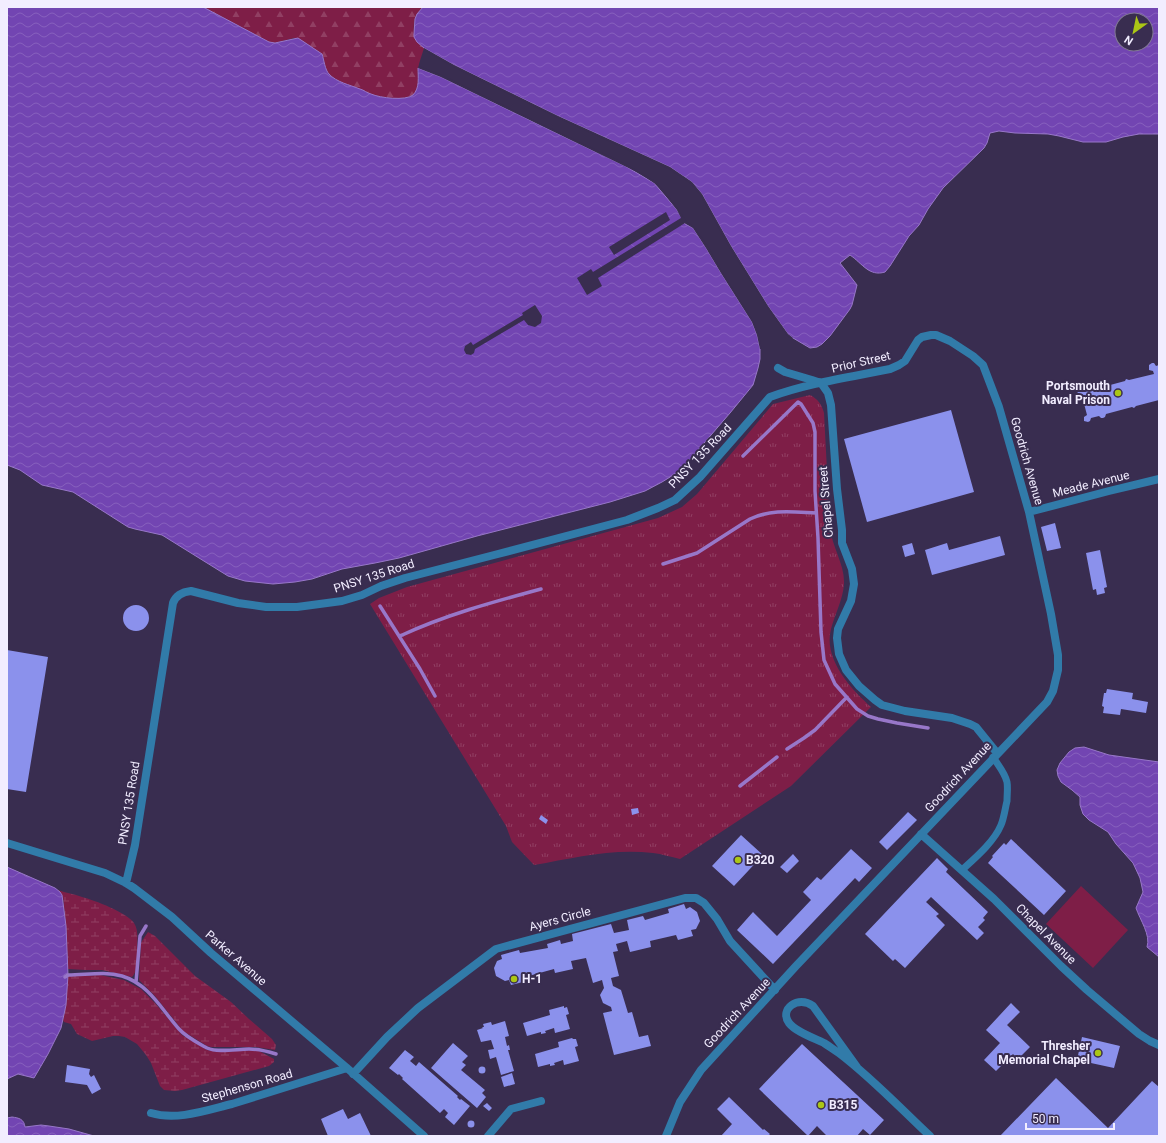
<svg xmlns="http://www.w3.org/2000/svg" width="1166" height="1143" viewBox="0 0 1166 1143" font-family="Roboto,sans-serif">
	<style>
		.grass { fill: #7e1e47 }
		.forest { fill: url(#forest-firs) }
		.wetland { fill: url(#wetland-marsh) }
		.park { fill: url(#park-tufts) }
		.water { fill: url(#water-waves); stroke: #9877c9; fill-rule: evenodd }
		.pier { fill: #392d50 }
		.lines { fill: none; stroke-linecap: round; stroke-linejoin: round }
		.stream { stroke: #9877c9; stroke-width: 3.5 }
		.building { fill: #8b91ec }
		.pedestrian { stroke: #317ba9; stroke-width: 7 }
		.minor { stroke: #317ba9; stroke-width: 8 }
		.poi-dot { fill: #abc615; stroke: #392d50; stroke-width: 1.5 }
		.labels { text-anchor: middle; stroke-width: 4; stroke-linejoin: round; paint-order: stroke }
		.street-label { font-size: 12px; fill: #f2edff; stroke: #392d50 }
		.poi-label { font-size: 12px; font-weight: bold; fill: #f2edff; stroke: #392d50; text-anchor: start }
	</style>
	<defs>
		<pattern id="forest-firs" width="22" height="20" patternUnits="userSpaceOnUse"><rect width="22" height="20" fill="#7e1e47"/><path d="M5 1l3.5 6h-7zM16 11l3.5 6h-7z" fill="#913f63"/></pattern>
		<pattern id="wetland-marsh" width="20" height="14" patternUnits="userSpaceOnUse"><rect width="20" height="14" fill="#7e1e47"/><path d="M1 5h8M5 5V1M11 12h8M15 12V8" fill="none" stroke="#913f63"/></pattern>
		<pattern id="park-tufts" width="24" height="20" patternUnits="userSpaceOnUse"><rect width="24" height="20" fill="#7e1e47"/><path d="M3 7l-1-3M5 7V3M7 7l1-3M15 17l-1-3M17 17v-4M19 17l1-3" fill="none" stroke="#913f63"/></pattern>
		<pattern id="water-waves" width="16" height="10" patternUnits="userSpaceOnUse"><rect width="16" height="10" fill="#7245b2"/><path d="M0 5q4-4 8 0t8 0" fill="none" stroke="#8760be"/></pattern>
	</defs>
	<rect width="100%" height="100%" fill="#392d50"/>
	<path class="grass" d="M1081 886 1128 930 1093 968 1046 924Z"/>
	<path class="forest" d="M203 7H423C411 18 410 37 424 48 422 55 419 62 418 69 417 78 421 88 413 95 405 101 383 98 373 95 369 94 364 91 359 89 349 85 336 82 329 74 325 70 324 60 322 54L311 47 306 43 294 38 275 43 269 42Z"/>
	<path class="wetland" d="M58 890C66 893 74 894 82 897 94 900 128 913 134 923 139 930 137 942 137 950 137 959 138 971 132 977L102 970H85L68 969 66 926 63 897Z
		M148 932 155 936 195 976 231 1002 249 1019 272 1039 276 1045 275 1050 256 1047H211L207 1046 183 1031 155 996 139 980 141 943 142 941Z
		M100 975 124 980 141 989 155 1003 182 1035 207 1050 219 1052 252 1050 259 1051 274 1059V1062L269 1066 182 1090 175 1091 164 1090 160 1086 151 1063 146 1055 137 1044 125 1037 119 1036H113L92 1041 77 1034 71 1024 64 1022 63 1020 66 1005 68 976H83Z"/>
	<path class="park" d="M810 395C818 399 822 405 824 413L830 528C832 547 845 565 844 584 843 599 835 614 831 629 823 659 851 689 871 707L791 786 680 859C671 857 662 854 653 853 613 848 573 858 534 865L512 842 506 826 370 604 379 598 407 587 658 518 682 507 697 494 773 404Z"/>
	<path class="water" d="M7 7H203L269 42 275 43 298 38 322 54C324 60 325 70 329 74 336 82 350 85 360 89 364 90 367 93 371 94 380 98 406 101 413 95 420 88 418 77 418 68L441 77 548 129 625 166 654 183 677 210 685 224 693 228 706 248 721 273 752 322 757 335 760 349V359L758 368 753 385 730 413 686 464 675 474 662 482 645 491 610 502 477 536 399 558 375 563 342 569 312 579 295 582 273 584 245 581 228 576 162 535 135 529 128 527 73 492 42 485 20 470 7 465Z
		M423 7H1159V134H1139L1123 137 1106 142H1083L1059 136 1048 134 1015 133 999 131 990 133 987 143 984 148 943 188 928 209 919 225 909 236 890 266 885 272C869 277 862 263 850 255L840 263 857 285 852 305 850 309 830 336 822 344 817 347 810 348 793 338 788 334 768 306 731 246 702 194 692 182 670 167 558 116 454 65 424 48 417 42 414 37V34L415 19 417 14ZM1122 20H1146V44H1122Z
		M1084 747 1109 755 1159 762V957L1147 947C1151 935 1140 920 1136 908L1143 892 1140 878 1133 863 1116 844 1108 832 1089 820 1083 814 1080 805V797L1072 790 1061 782 1058 776 1057 770 1060 763 1069 752 1075 748Z
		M7 867 55 888 60 892 62 895 66 926 68 975 66 1005 61 1028 48 1054 34 1078 18 1074 7 1079Z
		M12 1117C19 1118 24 1119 25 1127L41 1125 49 1126 69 1129 94 1136H7V1118Z"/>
	<path class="pier" d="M424 48 454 65 558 116 670 167 692 182 702 194 731 246 768 306 788 334 793 338H790L787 336 767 307 729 247 700 195 691 184 669 169 558 118 453 67 424 50Z
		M419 66 442 75 548 127 626 164 655 181 661 187 678 209 687 222 694 227 708 246 722 272 753 321 759 334 762 349H760L757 335 752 322 721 273 706 248 693 228 685 223 598 278 602 286 587 295 577 278 591 269 593 272 681 218 677 210 660 188 654 183 639 173 441 77 418 68Z
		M666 212 670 220 614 255 609 247Z
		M535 305 542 316 541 323 535 327 528 325 524 320 475 349 474 353 471 355 466 354 464 350 465 346 471 342 473 345 523 315 522 313Z"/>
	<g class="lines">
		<path class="stream" d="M743 456 798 402 801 404 813 423 815 432V491L818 538 821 632 824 660 835 684 857 709 868 716 878 719 897 723 928 728
			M663 564 697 553 750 519C771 509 793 512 816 513
			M380 606 420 669 435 696
			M400 636C445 615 493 602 541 589
			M787 749 804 738 815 730 847 697
			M740 786 777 757
			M65 977 68 975C86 975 105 971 122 976 149 984 162 1010 179 1029 186 1037 198 1043 207 1048 218 1053 237 1049 249 1049 259 1049 267 1051 276 1054
			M136 982 140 936 146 926"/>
	</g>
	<path class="building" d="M1152 363H1154L1156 366 1159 365V400L1136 406 1134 408 1132 407 1106 414 1105 417 1103 418H1101L1099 416 1091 418 1090 421 1088 422 1084 421V417L1087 415 1082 396H1079L1077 394 1079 389H1082L1084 392 1092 390V387L1095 385 1098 386 1099 388 1125 381 1126 379 1129 380 1154 374 1153 371 1149 370V365Z
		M951 410 974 492 867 522 844 439Z
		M1055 523 1061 548 1047 551 1041 527Z
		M1000 536 1005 555 932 575 925 550 947 543 949 550Z
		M912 543 915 554 905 557 902 546Z
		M1100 550 1107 587 1104 588 1105 593 1097 595 1096 589 1093 590 1086 553Z
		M123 618a13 13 0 1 1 26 0a13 13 0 1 1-26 0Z
		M7 650 48 657 26 792 7 789Z
		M1107 689 1133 693 1132 699 1148 702 1146 713 1121 709 1120 715 1103 713 1104 707 1102 706 1104 693H1106Z
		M638 808 639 813 632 815 631 809Z
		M908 812 917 820 887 850 879 842Z
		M541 815 548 820 546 824 539 819Z
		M741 835 763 855 734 886 712 866Z
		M1011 839 1066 891 1044 915 988 863 993 857 992 856 1004 843 1006 845Z
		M851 849 872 868 859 882 855 878 773 964 737 930 753 912 777 936 811 900 803 892 817 877 821 880Z
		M793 854 799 861 787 873 780 867Z
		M937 858 948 869 946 872 988 912 983 918 985 920 978 927 984 933 977 940 931 897 926 902 939 914 936 916 945 925 905 968 895 959 893 961 865 934Z
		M684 904 686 909 690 907 697 912 700 921 696 929 691 930 693 936 678 940 676 935 650 941 651 947 630 952 627 941 616 944 618 951 613 952 619 976 611 978 613 986 621 990 628 1013 632 1012 639 1037 648 1035 651 1046 614 1055 603 1013 612 1011 611 1007 603 1003 600 995 604 988 602 980 593 983 586 958 571 961 573 969 555 973 554 969 525 977 527 981 511 985 509 980 505 981 496 976 494 968 497 961 502 959 501 955 519 950 520 953 548 948 547 944 560 940 561 944 573 941 572 934 611 924 614 933 629 930 627 920 643 916 645 920 669 913 668 909Z
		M1011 1003 1020 1012 1007 1025 1030 1047 1018 1059 1013 1054 996 1071 984 1060 1000 1043 986 1030Z
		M564 1006V1008L567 1007 569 1014 566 1015 570 1029 555 1033 554 1028 545 1031 546 1033 541 1034V1032L527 1036 523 1023 550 1015 549 1010Z
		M505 1021 509 1036 505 1037 507 1046 509 1045 510 1050H508L514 1071 501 1075 496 1057 490 1059 488 1050 494 1049 491 1040 481 1042 477 1030 483 1028 482 1027H484L483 1024 491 1022 492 1025Z
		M1082 1037 1120 1046 1114 1068 1077 1060Z
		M572 1038 573 1039H576L578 1046 575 1047 579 1061 564 1065 563 1060 554 1063 555 1065 550 1066V1064L538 1067 535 1054 559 1047 558 1042Z
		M453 1043 468 1056 462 1062 466 1065 461 1070 485 1090 482 1093 486 1097 477 1108 431 1068Z
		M802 1044 884 1120 870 1135 863 1129 857 1136H827L817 1126 808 1136 759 1089Z
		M405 1050 414 1057 410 1061 416 1066 419 1062 458 1096 457 1097 460 1100 461 1099 470 1106 454 1125 445 1117 448 1113 444 1109 440 1113 402 1079 403 1078 399 1074 398 1075 389 1068Z
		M67 1065 90 1069 89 1074 91 1077 94 1075 101 1089 92 1094 87 1085 65 1082Z
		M478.5 1070a3.5 3.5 0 1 1 7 0a3.5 3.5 0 1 1-7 0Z
		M512 1073 515 1084 504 1087 501 1077Z
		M1056 1078 1108 1128 1152 1081 1159 1087V1136H1000Z
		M729 1097 763 1130 764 1129 770 1134 768 1136H721L732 1124 717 1109Z
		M487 1103 492 1108 489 1111 483 1106Z
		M343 1109 348 1119 360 1113 371 1136H328L321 1119Z
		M467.5 1124a3.5 3.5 0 1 1 7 0a3.5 3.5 0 1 1-7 0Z"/>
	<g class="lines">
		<path class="pedestrian" d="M962 870C975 858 994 842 1001 825 1004 818 1005 809 1007 801 1007 794 1008 788 1007 782 1005 773 998 765 993 757"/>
		<path class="minor" d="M778 368 785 372 812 380 821 383 828 393 831 405 837 489 842 530V543L852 569 854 584 851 601 838 629 837 638 839 654 846 670 859 686 875 700 882 705 905 711 952 718 970 724 976 727 997 753
			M1029 512 1109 491 1159 479
			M921 834 994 899 1061 966 1087 990 1139 1034 1150 1041 1159 1045
			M7 843 105 873 126 883 134 888 172 917 211 953 347 1068 424 1136
			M126 883 135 845 173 603C176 595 182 592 191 591L238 603 266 607H297L342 601 362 595 381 586 405 578 494 555 627 520 658 508 675 500 700 477 770 397C808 383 851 377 890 369L899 365 905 361 918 340 922 337 931 335H936L950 341 973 356 983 365 999 407 1029 512 1051 614 1058 655V670L1053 691 1047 702 796 966 701 1070 680 1102 666 1136
			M857 1067 813 1006C798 995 779 1009 789 1023 796 1032 814 1038 824 1043 829 1046 834 1050 839 1053 872 1078 900 1108 930 1136
			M353 1074 387 1037 418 1008 496 949 685 898H696L704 903 717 919 730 941 775 990
			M151 1113C177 1121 207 1110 232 1104L347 1068
			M488 1136 511 1109 541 1101"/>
	</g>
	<g class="poi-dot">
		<circle cx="1118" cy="393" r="4"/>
		<circle cx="738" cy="860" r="4"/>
		<circle cx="514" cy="979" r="4"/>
		<circle cx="1098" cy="1053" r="4"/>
		<circle cx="821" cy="1105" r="4"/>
	</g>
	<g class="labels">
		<g class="street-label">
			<text transform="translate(861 362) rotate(-13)" y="4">Prior Street</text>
			<text transform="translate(700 456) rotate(-46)" y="4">PNSY 135 Road</text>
			<text transform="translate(1027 461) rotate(74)" y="4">Goodrich Avenue</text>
			<text transform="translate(1091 484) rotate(-14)" y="4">Meade Avenue</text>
			<text transform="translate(826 502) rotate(-95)" y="4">Chapel Street</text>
			<text transform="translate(374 576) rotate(-18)" y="4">PNSY 135 Road</text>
			<text transform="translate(958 777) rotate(-47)" y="4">Goodrich Avenue</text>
			<text transform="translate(129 803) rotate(-81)" y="4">PNSY 135 Road</text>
			<text transform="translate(560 919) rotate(-15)" y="4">Ayers Circle</text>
			<text transform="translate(1046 934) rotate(45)" y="4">Chapel Avenue</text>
			<text transform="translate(236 958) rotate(41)" y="4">Parker Avenue</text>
			<text transform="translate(737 1013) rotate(-47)" y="4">Goodrich Avenue</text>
			<text transform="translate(247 1086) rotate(-16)" y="4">Stephenson Road</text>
		</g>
		<g class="poi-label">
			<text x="1110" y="390" text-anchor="end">Portsmouth<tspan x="1110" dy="14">Naval Prison</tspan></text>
			<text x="746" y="864">B320</text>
			<text x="522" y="983">H-1</text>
			<text x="1090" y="1050" text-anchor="end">Thresher<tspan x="1090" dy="14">Memorial Chapel</tspan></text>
			<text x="829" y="1109">B315</text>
		</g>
	</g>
	<rect width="1166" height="1143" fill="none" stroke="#f2edff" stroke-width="16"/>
	<g transform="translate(1134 32) rotate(213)"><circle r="19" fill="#392d50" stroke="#837a96"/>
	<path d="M0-3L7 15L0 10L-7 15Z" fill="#abc615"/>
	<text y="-6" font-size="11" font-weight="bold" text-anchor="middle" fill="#f2edff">N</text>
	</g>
	<path d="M1026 1123v6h88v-6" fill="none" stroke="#f2edff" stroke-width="2"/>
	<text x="1032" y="1123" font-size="12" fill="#f2edff" stroke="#392d50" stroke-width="3" paint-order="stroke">50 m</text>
</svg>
